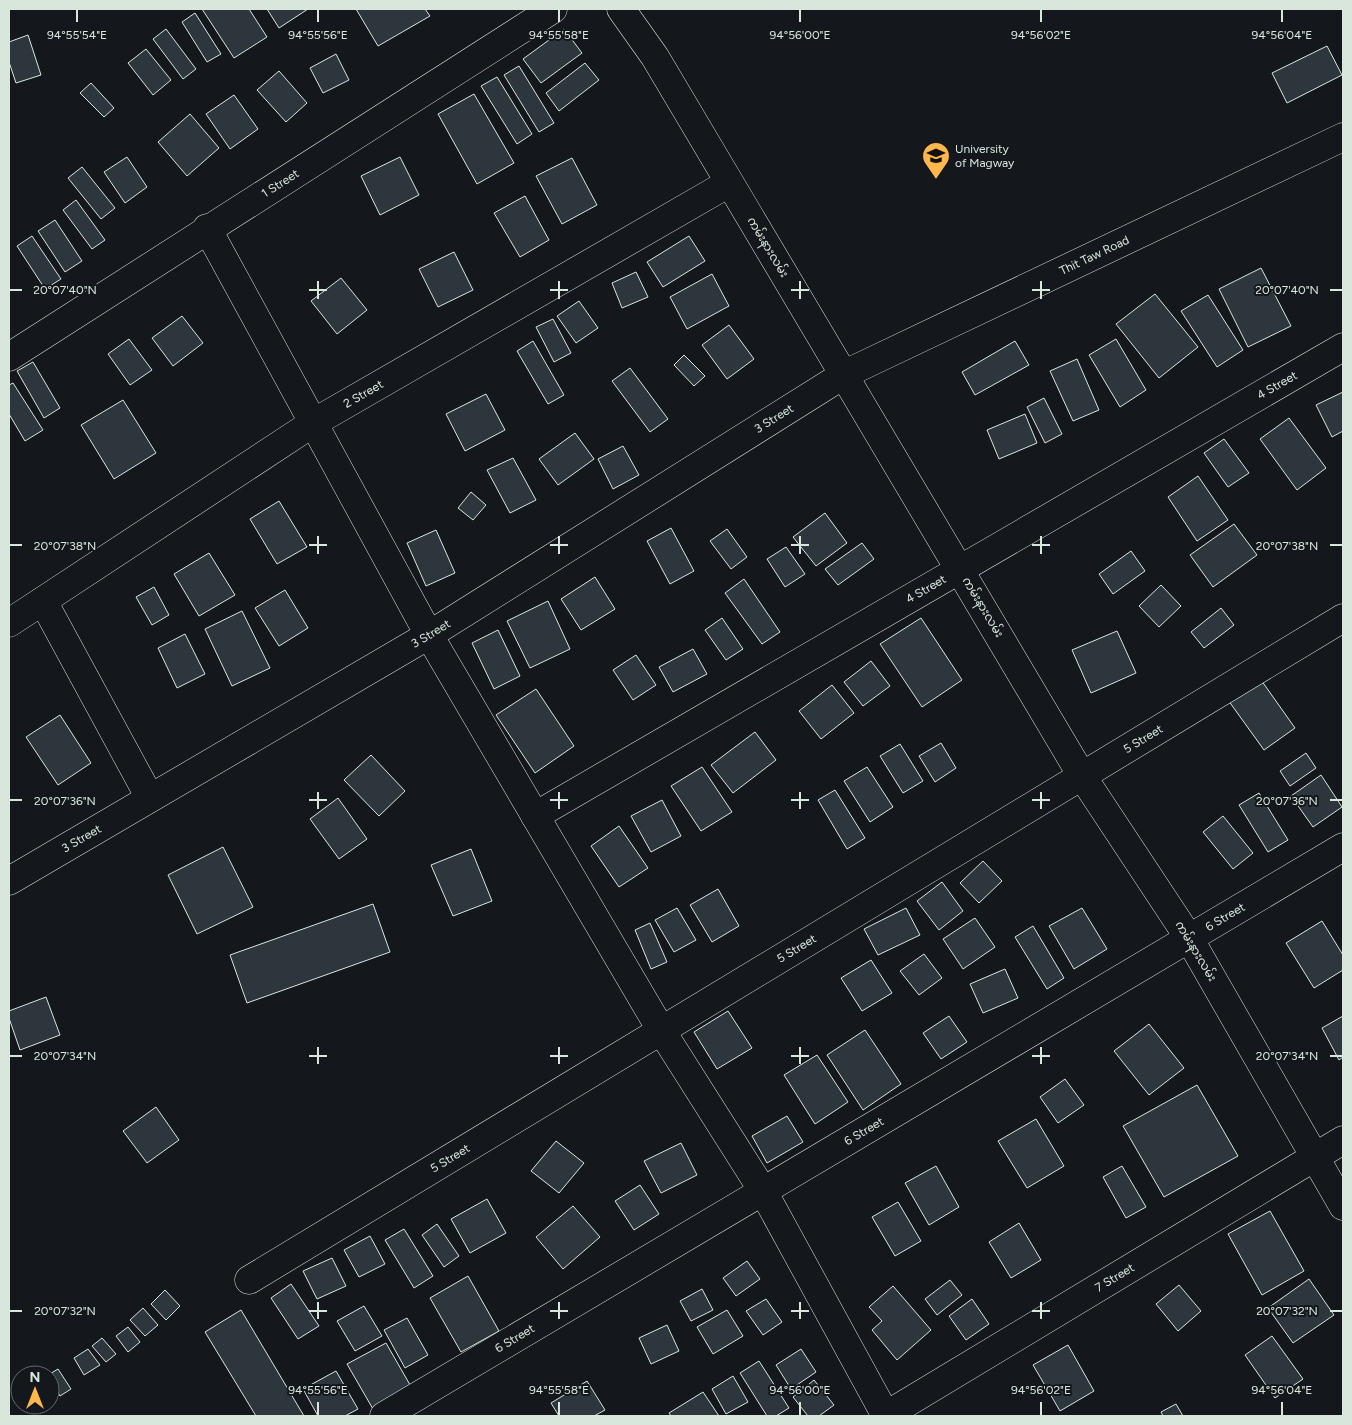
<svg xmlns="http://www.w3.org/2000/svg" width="1352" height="1425" viewBox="0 0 1352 1425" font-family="Figtree,'Noto Sans Myanmar',sans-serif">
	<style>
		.building { fill: #2c363c; stroke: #d8e6dc }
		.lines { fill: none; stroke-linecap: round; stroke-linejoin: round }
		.minor-casing { stroke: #d8e6dc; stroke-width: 29 }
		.minor { stroke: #14181c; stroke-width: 28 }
		.ticks { fill: none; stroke: #d8e6dc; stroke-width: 2 }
		.labels { text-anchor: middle; stroke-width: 4; stroke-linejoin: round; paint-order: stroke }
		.poi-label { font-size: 12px; fill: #d8e6dc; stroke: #14181c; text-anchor: start }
		.street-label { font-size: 12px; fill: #d8e6dc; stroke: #14181c }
		.ticks-label { font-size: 12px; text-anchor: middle; fill: #d8e6dc; stroke: #14181c; stroke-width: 4; stroke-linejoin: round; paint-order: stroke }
	</style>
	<rect width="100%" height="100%" fill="#14181c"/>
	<path class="building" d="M202 9H249L267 37 234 58Z
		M267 9H308L279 28Z
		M356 9H425L430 16 378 46Z
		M195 13 221 54 207 62 182 22Z
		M166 29 196 69 183 79 153 39Z
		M564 29 582 53 541 83 523 59Z
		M28 35 41 75 16 83 9 62V42Z
		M1327 46 1342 75 1287 103 1272 73Z
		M146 49 171 80 153 95 128 63Z
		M336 54 349 80 323 93 310 68Z
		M585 63 599 80 559 111 546 93Z
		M519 66 554 123 539 132 504 75Z
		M279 71 307 103 286 122 257 90Z
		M497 77 532 134 517 144 481 86Z
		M91 83 114 108 104 117 80 93Z
		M474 94 514 163 477 184 438 114Z
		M234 95 258 129 230 149 206 114Z
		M190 114 219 148 187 176 158 142Z
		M127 157 147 187 125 203 104 172Z
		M400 157 419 195 380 215 361 176Z
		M572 158 597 205 562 224 536 176Z
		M82 167 115 208 101 219 68 178Z
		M525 196 549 240 520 257 494 213Z
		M76 200 105 240 92 249 63 210Z
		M55 220 82 261 65 272 38 231Z
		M32 236 61 279 45 289 17 246Z
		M689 236 705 261 663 287 647 262Z
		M454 252 473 290 438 307 419 269Z
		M1261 268 1291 326 1248 347 1219 289Z
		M636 272 648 297 622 308 612 283Z
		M712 274 729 306 687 329 670 297Z
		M341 278 367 310 337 334 311 301Z
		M1155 294 1198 347 1159 378 1116 324Z
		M1208 295 1243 350 1217 367 1181 311Z
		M579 301 598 328 576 343 557 316Z
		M182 316 203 343 173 366 152 338Z
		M553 319 571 353 554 362 536 327Z
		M729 325 754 359 727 379 702 345Z
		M129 339 152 370 130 385 108 354Z
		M1116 339 1146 390 1120 407 1089 355Z
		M533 341 564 395 548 404 517 351Z
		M1015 341 1029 365 975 395 962 372Z
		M684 355 705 376 694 386 674 365Z
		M1077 359 1099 410 1073 421 1050 371Z
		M33 362 60 408 44 418 17 371Z
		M630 368 668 419 650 432 612 381Z
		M13 383 43 430 25 441 9 414V385Z
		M1343 392V431L1332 437 1316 405Z
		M486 394 505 430 465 451 446 414Z
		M1044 398 1062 434 1045 443 1027 407Z
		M123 400 156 453 114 479 81 425Z
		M1025 414 1037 443 999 459 987 430Z
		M1289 418 1326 468 1297 490 1260 439Z
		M575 433 594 459 558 485 539 459Z
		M1224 439 1249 473 1228 487 1204 453Z
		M623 446 639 475 613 489 598 459Z
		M513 458 536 500 510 513 487 470Z
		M1198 476 1228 520 1197 541 1168 497Z
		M471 492 486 505 473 520 458 508Z
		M279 501 307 547 277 564 250 519Z
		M825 513 847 543 816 566 793 537Z
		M1234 524 1257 555 1213 587 1190 555Z
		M671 528 694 571 670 584 647 541Z
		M727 529 747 557 731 569 710 541Z
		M436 530 455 573 426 586 407 543Z
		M862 543 874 559 838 585 825 569Z
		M786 547 805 574 785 587 767 559Z
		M1131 551 1145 571 1113 594 1099 574Z
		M209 553 235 595 199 616 174 574Z
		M595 577 615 609 581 630 561 599Z
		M744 579 780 632 762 644 725 593Z
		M1161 585 1181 606 1159 627 1139 606Z
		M154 587 169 615 152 625 136 597Z
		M285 590 308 628 279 646 255 608Z
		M548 601 570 649 530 668 507 621Z
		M1221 608 1234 625 1204 648 1191 632Z
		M242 611 270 668 232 686 205 629Z
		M722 618 743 649 726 660 705 630Z
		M921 618 962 680 922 707 880 644Z
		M498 630 520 676 494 689 472 643Z
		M1117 631 1136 673 1091 693 1072 650Z
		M185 634 205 674 177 688 158 648Z
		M693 649 707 674 673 692 659 667Z
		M636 655 656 685 633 700 613 670Z
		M871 661 890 686 863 706 844 682Z
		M1254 670 1295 728 1264 750 1223 693Z
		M832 685 854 713 821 739 799 711Z
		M536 689 574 746 535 773 496 715Z
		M60 715 91 763 58 785 26 737Z
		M755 732 776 760 733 793 711 765Z
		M941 743 956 768 935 782 919 756Z
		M900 744 923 781 903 793 880 756Z
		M1306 753 1316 768 1290 786 1280 771Z
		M371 755 405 791 379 816 344 780Z
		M702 767 732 812 701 831 671 786Z
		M867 767 893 807 870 822 844 781Z
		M1321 775 1342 807 1313 827 1291 796Z
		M835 790 865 838 847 849 818 800Z
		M1259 793 1288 840 1268 852 1239 805Z
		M338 798 367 839 339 859 310 819Z
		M662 800 681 836 651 852 631 816Z
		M1223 816 1253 853 1233 869 1203 832Z
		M619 826 648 868 619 887 591 846Z
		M223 847 253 907 197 934 168 875Z
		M471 849 492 901 453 916 431 865Z
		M983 861 1002 881 979 903 960 883Z
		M942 882 963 911 939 930 917 901Z
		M718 889 739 926 712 942 690 905Z
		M373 904 390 952 247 1003 230 955Z
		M677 908 696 940 674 952 655 920Z
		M906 908 920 935 878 955 864 929Z
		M1082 908 1107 949 1074 969 1049 926Z
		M975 918 995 947 963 969 943 939Z
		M1322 921 1343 955V970L1314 988 1286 943Z
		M650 923 667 962 651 969 635 930Z
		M1033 926 1064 978 1047 989 1015 937Z
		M924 954 942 978 919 995 900 971Z
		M871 960 892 993 862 1011 841 978Z
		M1005 969 1018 998 983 1013 970 984Z
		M46 997 60 1035 20 1050 9 1018V1011Z
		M728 1011 752 1048 717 1069 694 1032Z
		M949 1016 967 1042 941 1059 923 1033Z
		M1343 1016V1057L1339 1060 1322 1028Z
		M1149 1024 1184 1068 1149 1095 1114 1051Z
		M865 1030 901 1084 863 1110 827 1055Z
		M817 1055 848 1102 815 1124 784 1075Z
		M1065 1079 1084 1105 1058 1123 1040 1097Z
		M1197 1085 1238 1156 1164 1197 1123 1126Z
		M156 1107 179 1140 147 1163 123 1131Z
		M787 1116 803 1142 767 1163 752 1136Z
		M1036 1119 1064 1166 1027 1188 998 1141Z
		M556 1141 584 1163 559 1193 531 1171Z
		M681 1143 697 1175 661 1193 644 1161Z
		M936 1166 959 1207 929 1225 905 1183Z
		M1122 1166 1146 1207 1126 1218 1103 1177Z
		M640 1185 659 1214 634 1230 615 1201Z
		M487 1199 506 1233 470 1253 451 1219Z
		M898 1202 921 1241 895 1256 872 1217Z
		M573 1206 600 1237 563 1269 536 1237Z
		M1270 1211 1304 1271 1262 1295 1228 1234Z
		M1019 1223 1041 1260 1011 1278 989 1242Z
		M437 1224 459 1256 444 1267 422 1235Z
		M404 1229 433 1276 414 1288 385 1240Z
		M370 1236 385 1264 359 1277 344 1250Z
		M332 1258 346 1286 317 1299 303 1271Z
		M747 1261 760 1279 736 1296 723 1278Z
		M468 1276 499 1331 461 1352 430 1298Z
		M1309 1279 1334 1315 1293 1343 1268 1308Z
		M950 1280 962 1295 937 1315 925 1299Z
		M291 1284 319 1326 298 1339 271 1298Z
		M1179 1285 1201 1311 1178 1331 1156 1304Z
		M893 1286 931 1330 897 1360 872 1330 882 1321 869 1307Z
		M702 1289 713 1310 691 1321 680 1301Z
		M165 1290 180 1306 166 1320 151 1304Z
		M766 1299 782 1322 763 1335 746 1311Z
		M972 1299 989 1324 966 1340 949 1316Z
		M364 1306 382 1336 355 1351 337 1321Z
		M143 1308 158 1325 145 1336 130 1320Z
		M241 1310 304 1416H256L205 1332Z
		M727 1310 743 1336 713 1354 697 1327Z
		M407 1318 428 1355 405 1368 384 1330Z
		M667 1325 679 1351 651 1364 639 1338Z
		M128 1327 140 1342 128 1352 116 1336Z
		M1272 1336 1303 1379 1275 1398 1245 1355Z
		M102 1338 116 1354 106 1362 92 1346Z
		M386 1343 417 1397 377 1416 347 1364Z
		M1068 1345 1094 1391 1060 1411 1033 1365Z
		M88 1349 100 1365 84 1375 74 1358Z
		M801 1349 816 1372 791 1389 776 1365Z
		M759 1361 789 1408 776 1416H767L740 1373Z
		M58 1369 71 1389 60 1396 48 1375Z
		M336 1371 358 1409 345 1416H318L303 1389Z
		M733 1376 748 1402 726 1414 712 1389Z
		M814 1380 834 1405 819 1416H808L793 1397Z
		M587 1381 605 1410 594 1416H559L551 1403Z
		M703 1392 719 1416H671L669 1413Z
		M1176 1404 1183 1416H1163L1161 1412Z"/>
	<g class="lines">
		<defs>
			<g id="minor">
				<path d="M621 9 655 57 1082 776 1189 938 1343 1206"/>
				<path d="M207 228 429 635 661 1030 763 1191 886 1416"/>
				<path id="s1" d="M9 357 553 9"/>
				<path d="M43 601 150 798"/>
				<path id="s2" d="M9 623 313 423 729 183"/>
				<path id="s3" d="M535 816 1343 347"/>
				<path id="s4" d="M9 881 429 635 845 374 1343 137"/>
				<path id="s5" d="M249 1280 1343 618"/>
				<path id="s6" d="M384 1416 1343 847"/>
				<path id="s7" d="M885 1416 1343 1140"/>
			</g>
		</defs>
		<use href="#minor" class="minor-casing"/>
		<use href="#minor" class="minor"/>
	</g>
	<path class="ticks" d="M77 10V22M318 10V22M559 10V22M800 10V22M1041 10V22M1282 10V22M318 281V299M559 281V299M800 281V299M1041 281V299M10 290H22M309 290H327M550 290H568M791 290H809M1032 290H1050M1330 290H1342M318 536V554M559 536V554M800 536V554M1041 536V554M10 545H22M309 545H327M550 545H568M791 545H809M1032 545H1050M1330 545H1342M318 792V809M559 792V809M800 792V809M1041 792V809M10 800H22M309 800H327M550 800H568M791 800H809M1032 800H1050M1330 800H1342M318 1047V1064M559 1047V1064M800 1047V1064M1041 1047V1064M10 1056H22M309 1056H327M550 1056H568M791 1056H809M1032 1056H1050M1330 1056H1342M318 1302V1319M559 1302V1319M800 1302V1319M1041 1302V1319M10 1311H22M309 1311H327M550 1311H568M791 1311H809M1032 1311H1050M1330 1311H1342M318 1402V1415M559 1402V1415M800 1402V1415M1041 1402V1415M1282 1402V1415"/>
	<defs>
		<symbol id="university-pin" viewBox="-11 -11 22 30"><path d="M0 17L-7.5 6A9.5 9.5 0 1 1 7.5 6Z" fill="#ffb74d" stroke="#14181c"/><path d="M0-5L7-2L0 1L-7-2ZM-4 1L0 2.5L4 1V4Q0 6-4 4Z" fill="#111"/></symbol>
	</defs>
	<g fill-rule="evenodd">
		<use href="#university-pin" x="920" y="140" width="32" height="43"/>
	</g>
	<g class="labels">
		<g class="poi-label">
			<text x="955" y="153">University<tspan x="955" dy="14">of Magway</tspan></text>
		</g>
		<g class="street-label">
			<text dy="4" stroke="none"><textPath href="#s1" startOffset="322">1 Street</textPath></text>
			<text transform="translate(768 247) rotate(59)" y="4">ကမ်းနားလမ်း</text>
			<text dy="4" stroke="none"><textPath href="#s4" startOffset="1254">Thit Taw Road</textPath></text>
			<text dy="4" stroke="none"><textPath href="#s3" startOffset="858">4 Street</textPath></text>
			<text dy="4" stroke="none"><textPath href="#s2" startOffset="422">2 Street</textPath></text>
			<text dy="4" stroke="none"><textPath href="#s4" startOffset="894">3 Street</textPath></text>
			<text dy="4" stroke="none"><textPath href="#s3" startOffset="452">4 Street</textPath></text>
			<text transform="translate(983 607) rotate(59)" y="4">ကမ်းနားလမ်း</text>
			<text dy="4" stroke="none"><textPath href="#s4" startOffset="489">3 Street</textPath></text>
			<text dy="4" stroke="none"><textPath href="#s5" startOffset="1045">5 Street</textPath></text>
			<text dy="4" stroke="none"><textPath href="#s4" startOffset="84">3 Street</textPath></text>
			<text dy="4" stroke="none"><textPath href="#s6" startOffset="978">6 Street</textPath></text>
			<text dy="4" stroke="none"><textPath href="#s5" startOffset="640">5 Street</textPath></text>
			<text transform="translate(1196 951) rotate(59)" y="4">ကမ်းနားလမ်း</text>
			<text dy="4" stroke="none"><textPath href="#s6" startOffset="558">6 Street</textPath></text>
			<text dy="4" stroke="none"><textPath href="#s5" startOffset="235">5 Street</textPath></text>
			<text dy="4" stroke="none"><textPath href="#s7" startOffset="268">7 Street</textPath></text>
			<text dy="4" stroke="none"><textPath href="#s6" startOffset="152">6 Street</textPath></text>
		</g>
	</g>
	<g class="ticks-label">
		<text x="77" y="39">94°55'54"E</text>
		<text x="318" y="39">94°55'56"E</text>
		<text x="559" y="39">94°55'58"E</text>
		<text x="800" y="39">94°56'00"E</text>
		<text x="1041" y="39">94°56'02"E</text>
		<text x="1282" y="39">94°56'04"E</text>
		<text x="65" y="294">20°07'40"N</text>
		<text x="1287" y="294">20°07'40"N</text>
		<text x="65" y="550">20°07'38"N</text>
		<text x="1287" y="550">20°07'38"N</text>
		<text x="65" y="805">20°07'36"N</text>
		<text x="1287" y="805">20°07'36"N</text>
		<text x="65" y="1060">20°07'34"N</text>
		<text x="1287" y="1060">20°07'34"N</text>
		<text x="65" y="1315">20°07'32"N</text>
		<text x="1287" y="1315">20°07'32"N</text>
		<text x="318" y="1394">94°55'56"E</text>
		<text x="559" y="1394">94°55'58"E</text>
		<text x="800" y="1394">94°56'00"E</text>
		<text x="1041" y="1394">94°56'02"E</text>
		<text x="1282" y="1394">94°56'04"E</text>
	</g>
	<rect width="1352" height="1425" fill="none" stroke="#d8e6dc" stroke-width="20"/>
	<g transform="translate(35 1390)"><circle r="24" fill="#14181c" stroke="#626a69"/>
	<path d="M0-4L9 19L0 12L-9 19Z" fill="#ffb74d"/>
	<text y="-8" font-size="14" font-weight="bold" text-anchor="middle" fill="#d8e6dc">N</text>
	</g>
</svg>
